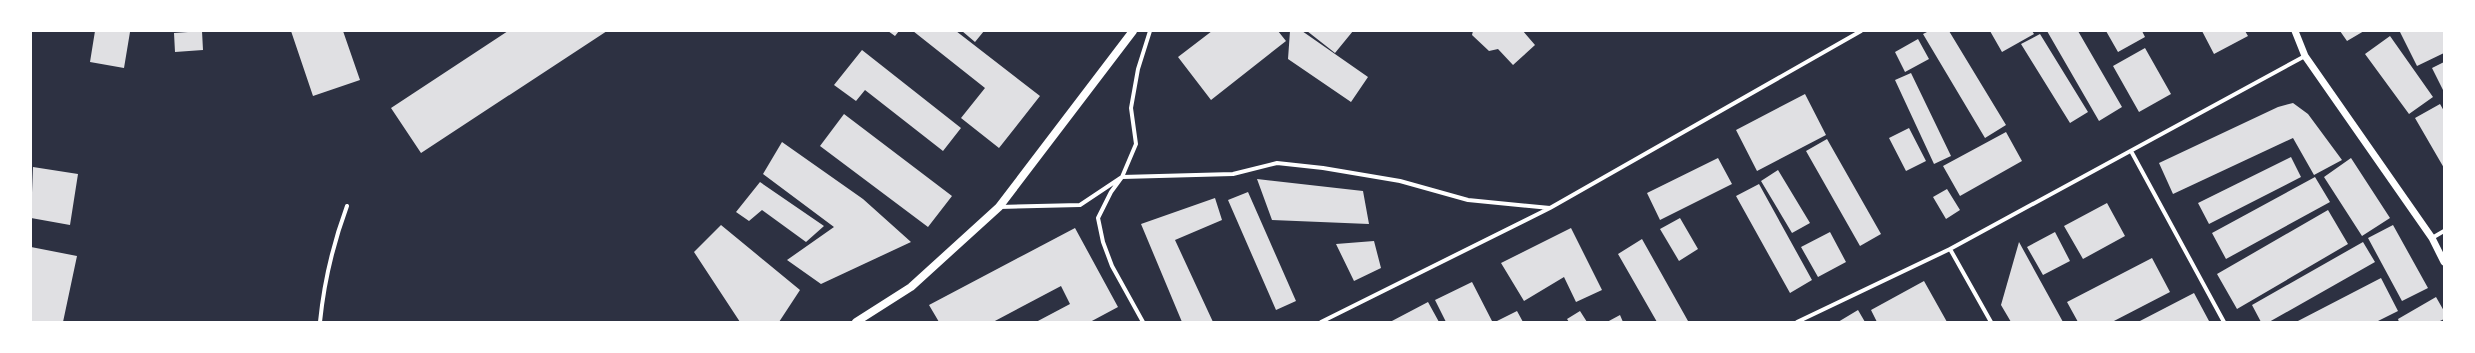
<svg xmlns="http://www.w3.org/2000/svg" width="2475" height="353" viewBox="0 0 2475 353" font-family="'DejaVu Sans',sans-serif">
	<style>
		.building { fill: #e0e0e3 }
		.lines { fill: none; stroke-linecap: round; stroke-linejoin: round }
		.minor { stroke: #fff; stroke-width: 4 }
		.tertiary { stroke: #fff; stroke-width: 7 }
		.secondary { stroke: #fff; stroke-width: 8 }
	</style>
	<rect width="100%" height="100%" fill="#2d3142"/>
	<path class="building" d="M95 31 130 32 124 68 90 62Z
		M202 31 203 50 175 52 174 33Z
		M291 31H343L360 80 313 96Z
		M508 31H607L421 153 391 108Z
		M888 31H899L895 36Z
		M913 31H956L1040 96 999 148 961 118 985 88Z
		M962 31H984L975 42Z
		M1212 31H1278L1286 41 1211 100 1178 57Z
		M1290 31H1302L1368 77 1351 102 1288 59Z
		M1307 31H1353L1335 53Z
		M1473 31H1523L1535 45 1513 65 1498 49 1489 51 1472 35Z
		M1929 31H1949L2006 125 1985 138 1923 34Z
		M1990 31H2032L2034 34 2002 52Z
		M2047 31H2078L2122 107 2099 121Z
		M2106 31H2142L2145 37 2118 52Z
		M2202 31H2245L2248 36 2214 54Z
		M2340 31H2364L2347 41Z
		M2402 31H2444V53L2417 66 2400 32Z
		M2040 34 2088 112 2070 123 2021 44Z
		M2390 36 2433 97 2409 114 2365 54Z
		M1918 39 1929 59 1905 72 1895 52Z
		M2145 48 2171 94 2139 112 2113 66Z
		M862 50 961 128 943 151 865 90 856 101 834 85Z
		M2444 62V92L2432 68Z
		M1911 73 1951 156 1934 164 1895 80Z
		M1805 94 1826 135 1757 171 1736 130Z
		M2293 103 2308 114 2342 160 2314 175 2293 138 2173 194 2159 163 2278 107Z
		M2440 104 2444 111V168L2415 118Z
		M844 114 952 196 928 227 820 146Z
		M1909 128 1926 161 1906 171 1889 138Z
		M2006 132 2022 161 1960 196 1943 166Z
		M1827 139 1881 234 1860 246 1806 151Z
		M782 142 863 199 911 242 821 284 787 260 834 227 763 174Z
		M2291 157 2301 177 2209 224 2198 203Z
		M1718 158 1732 184 1660 220 1647 193Z
		M2351 158 2390 218 2362 236 2324 177Z
		M33 167 78 174 70 225 31 218Z
		M1778 170 1810 223 1792 233 1761 181Z
		M2315 177 2330 202 2226 259 2212 233Z
		M1257 179 1363 191 1369 224 1272 220Z
		M760 182 824 226 806 242 762 210 749 221 736 212Z
		M1759 184 1812 280 1790 293 1736 196Z
		M1947 189 1960 210 1946 219 1933 197Z
		M1248 192 1296 301 1276 310 1228 200Z
		M1215 198 1222 220 1175 240 1213 322H1182L1141 224Z
		M2107 203 2125 236 2083 259 2064 226Z
		M2328 210 2348 244 2237 309 2217 274Z
		M1680 218 1698 249 1679 261 1660 229Z
		M721 225 800 290 779 322H740L694 252Z
		M2393 225 2428 288 2402 301 2368 238Z
		M1075 228 1118 307 1090 322H1036L1070 304 1061 286 993 322H939L929 305Z
		M1571 228 1602 290 1576 302 1564 277 1524 301 1501 263Z
		M1830 232 1846 262 1818 277 1801 247Z
		M2055 232 2070 261 2043 275 2027 247Z
		M1642 239 1688 321 1686 322H1657L1618 254Z
		M1374 241 1381 268 1354 281 1336 244Z
		M2019 242 2063 322H2011L2001 305Z
		M2363 242 2375 262 2269 322H2261L2252 305Z
		M31 247 77 256 63 322H31Z
		M2152 258 2170 292 2112 322H2078L2067 302Z
		M2381 278 2398 311 2376 322H2296Z
		M1924 281 1947 322H1877L1871 310Z
		M1472 282 1492 321 1446 322 1435 300Z
		M2194 293 2209 321 2206 322H2138Z
		M2436 297 2444 311V319L2438 322H2399L2398 319Z
		M1428 302 1439 322H1390Z
		M1858 310 1865 322H1838Z
		M1517 311 1523 322H1495Z
		M1580 311 1587 322H1569L1567 319Z
		M1620 315 1623 322H1607Z"/>
	<g class="lines">
		<path class="minor" d="M2131 151 2224 322
			M999 207 1080 205 1122 177 1233 174 1277 163 1323 168 1400 181 1468 200 1550 208
			M2432 238 2444 231
			M320 322C324 282 333 244 347 206
			M1143 322 1112 266 1103 242 1098 218 1111 192 1122 177 1136 144 1131 108 1138 69 1150 31
			M1321 322 1550 208 1861 31
			M1797 322 1950 249
			M1991 322 1950 249 2305 56"/>
		<path class="tertiary" d="M2295 31 2305 56 2432 238 2444 262"/>
		<path class="secondary" d="M856 322 911 287 999 207 1133 31"/>
	</g>
	<rect width="2475" height="353" fill="none" stroke="#ffffff" stroke-width="64"/>
</svg>
